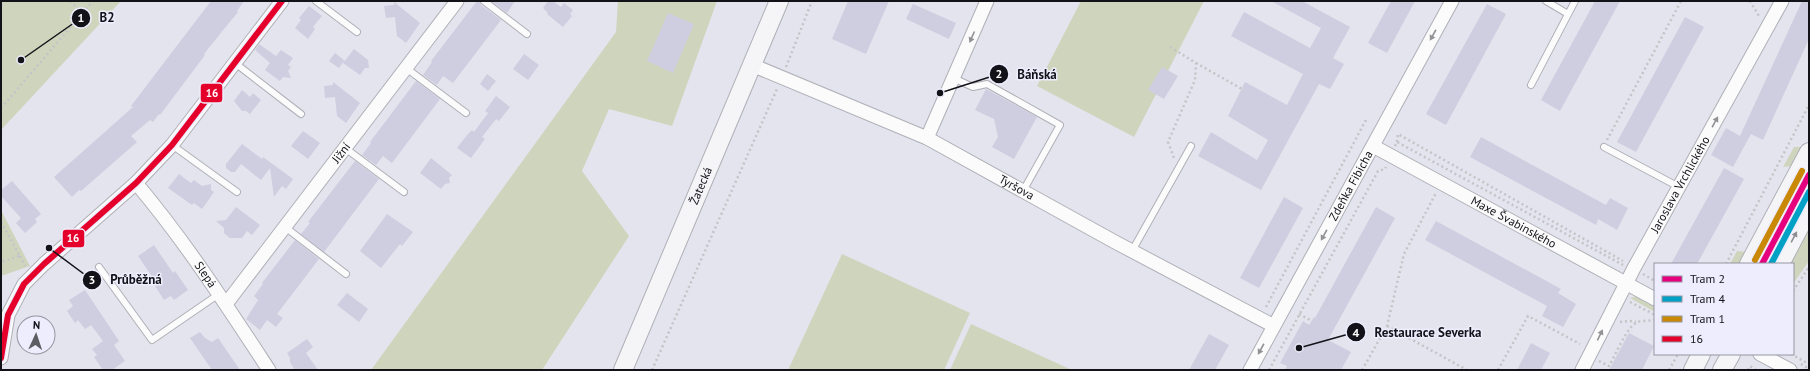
<svg xmlns="http://www.w3.org/2000/svg" width="1810" height="371" viewBox="0 0 1810 371" font-family="'PT Sans',sans-serif">
	<style>
		.green { fill: #cfd5bd }
		.building { fill: #cfcde0 }
		.lines { fill: none; stroke-linecap: round; stroke-linejoin: round }
		.lane-casing { stroke: #afafb7; stroke-width: 8 }
		.street-casing { stroke: #afafb7; stroke-width: 15 }
		.secondary-casing { stroke: #afafb7; stroke-width: 20 }
		.path { stroke: #c4c4c7; stroke-width: 2.5; stroke-dasharray: 2 3; stroke-linecap: butt }
		.lane { stroke: #fbfbfc; stroke-width: 6 }
		.street { stroke: #fbfbfc; stroke-width: 13 }
		.secondary { stroke: #f5f5f8; stroke-width: 18 }
		.bus-1-casing { stroke: #ededfd; stroke-width: 9 }
		.bus-1 { stroke: #e4002b; stroke-width: 6 }
		.tram-1-casing { stroke: #ededfd; stroke-width: 9 }
		.tram-2-casing { stroke: #ededfd; stroke-width: 9 }
		.tram-3-casing { stroke: #ededfd; stroke-width: 9 }
		.tram-1 { stroke: #e5007d; stroke-width: 6 }
		.tram-2 { stroke: #01a1c5; stroke-width: 6 }
		.tram-3 { stroke: #c98805; stroke-width: 6 }
		.oneway { fill: #929295 }
		.oneway2 { fill: #8f8f93 }
		.labels { text-anchor: middle; stroke-width: 3; stroke-linejoin: round; paint-order: stroke }
		.street-label { font-size: 12px; fill: #121218; stroke: #ededfd }
		.leader { fill: none; stroke: #121218; stroke-width: 1.5 }
		.callout-dot { fill: #121218; stroke: #ededfd; stroke-width: 1.5 }
		.mark-label { font-size: 12px; text-anchor: middle; font-weight: bold; fill: #fff }
		.callout-label { font-size: 13px; text-anchor: middle; font-weight: bold; fill: #121218; stroke: #ededfd; stroke-width: 3; stroke-linejoin: round; paint-order: stroke }
		.line-badge { stroke: #ededfd; stroke-width: 1.5 }
		.badge-label { font-size: 11px; text-anchor: middle; font-weight: bold; fill: #fff }
	</style>
	<rect width="100%" height="100%" fill="#e4e4ee"/>
	<path class="green" d="M1 1H121L1 130Z
		M618 1H717L672 126 609 109 582 171 629 236 542 370H371L616 32Z
		M1081 1H1204L1134 137 1037 86Z
		M1794 147H1805L1794 166 1783 167Z
		M1 210 30 266 1 276Z
		M1809 228V261L1793 284V264H1790Z
		M1737 251 1749 252 1742 264H1730Z
		M842 254 970 313 944 370H788Z
		M1637 296 1655 305V312L1630 298Z
		M971 324 1072 370H950Z"/>
	<path class="building" d="M211 1H244L237 11 238 12 220 34 204 54 205 55 160 115 159 114 153 122 150 120 131 136 137 142 81 191 79 190 72 197 54 177 133 107 131 106Z
		M477 1H480L481 5 501 20 453 83 443 76 437 85 423 75 432 62 431 61Z
		M491 1H515L507 13Z
		M548 1H553L561 7 564 3 573 10 570 14 572 16 563 27 547 14 548 13 543 8Z
		M848 1H889L866 54 832 39Z
		M1271 1H1302L1350 27 1333 58 1344 64 1330 89 1319 84 1261 190 1198 156 1211 132 1257 160 1268 140 1228 116 1245 82 1287 105 1303 74 1231 36 1244 12 1310 48 1321 28Z
		M1391 1H1415L1387 53 1368 43Z
		M1595 1H1620L1560 111 1541 100Z
		M1802 1H1809V39L1763 140 1751 134 1733 167 1711 155 1726 128 1740 136Z
		M394 2 420 23 406 43 397 36 395 17 386 18 384 6 394 5Z
		M913 4 956 23 949 39 906 19Z
		M1487 4 1506 14 1446 125 1426 114Z
		M309 6 322 16 313 27 315 29 308 39 295 28 301 20 299 18Z
		M668 13 694 24 673 73 647 61Z
		M1685 17 1704 27 1636 152 1617 142Z
		M259 44 276 56 281 50 293 58 288 65 291 67 288 71 291 78 283 77 280 81 265 70 270 63 255 50Z
		M354 49 368 60 369 68H365L360 75 343 63 344 61 339 68 329 61 335 53 345 61Z
		M524 54 539 65 528 80 513 69Z
		M1162 67 1178 76 1164 99 1148 90Z
		M487 74 496 81 488 91 480 84Z
		M416 81 440 99 392 163 383 156 376 165 362 155 371 143 370 142Z
		M333 82 360 103 346 123 337 116 335 97 325 98 324 86 333 85Z
		M986 89 1037 117 1014 159 992 147 998 137 994 119 975 110Z
		M242 90 250 97 253 93 261 100 250 114 246 111H242L234 101Z
		M496 96 510 107 499 121 496 119 482 137 485 139 471 158 457 148 467 135 472 130 474 132 488 113 485 111Z
		M303 131 320 143 308 159 291 146Z
		M1481 137 1606 205 1610 198 1628 208 1617 230 1598 219 1596 225 1470 157Z
		M242 144 262 159 263 157 293 179 286 189 282 186 274 197 270 168 261 180 241 164 235 172H231L226 168V164Z
		M431 158 452 175 449 178 450 183 445 184 441 189 420 173Z
		M355 161 379 179 324 252 301 234 310 223 308 222Z
		M1724 168 1744 179 1697 264H1671Z
		M179 174 191 183 194 180 202 186 211 184V190L214 192 202 209 194 203 192 205 168 188Z
		M12 181 41 214 35 219 37 222 25 233 16 223 21 218 1 196V190Z
		M1284 197 1303 208 1259 288 1240 278Z
		M236 207 260 225 252 235 247 231 242 238H230L224 233V228L216 221 226 220Z
		M1376 207 1395 218 1328 340 1351 352 1341 370H1285L1287 366 1280 363 1303 321 1309 325 1314 317 1315 318Z
		M387 214 413 232 402 246 400 244 381 268 360 251Z
		M1436 221 1561 289 1558 293 1576 304 1563 327 1542 316 1547 306 1425 240Z
		M295 240 319 259 277 314 283 318 276 327 267 320 260 330 246 319 258 300 254 296 263 284 262 283Z
		M154 245 173 273 175 271 188 290 174 300 171 296 164 300 155 286 157 284 138 256Z
		M85 290 119 341 114 345 125 361 112 370H103L94 357 97 355 92 349 103 341 91 325 85 329 78 320 75 323 67 311 73 306 69 300Z
		M347 293 368 309 359 322 337 305Z
		M200 332 205 338 212 342 218 338 240 370H212L190 338Z
		M1629 333 1654 346 1642 370H1609Z
		M1209 334 1229 345 1215 370H1189Z
		M307 339 313 347 306 353 318 370 294 369 290 362V358L287 353Z
		M1531 343 1550 353 1541 370H1517Z"/>
	<g class="lines">
		<defs>
			<path id="lane" d="M316 1 357 32
				M484 1 527 34
				M1546 1 1568 14
				M235 63 301 114
				M406 68 466 113
				M953 78 973 87 987 84 1060 125 1023 191
				M1531 85 1575 1
				M172 145 237 192
				M1604 147 1679 187
				M345 148 404 192
				M285 227 346 274
				M1132 251 1191 146
				M99 267 152 340 219 294"/>
			<g id="street">
				<path id="s1" d="M752 65 927 138 1115 242 1274 326"/>
				<path d="M927 138 987 1"/>
				<path id="s2" d="M1373 146 1655 299"/>
				<path id="s3" d="M136 183C185 241 227 306 269 370"/>
				<path id="s4" d="M226 304 457 1"/>
				<path d="M1760 354 1790 370"/>
				<path d="M1 358 8 315 24 284 44 264 136 183 172 145 282 1"/>
				<path id="s5" d="M1250 370 1452 1"/>
				<path id="s6" d="M1582 370 1634 268 1782 1"/>
			</g>
			<g id="secondary">
				<path d="M1749 264 1809 152"/>
				<path d="M1780 264 1809 209"/>
				<path id="s7" d="M623 370 779 1"/>
				<path d="M1693 370 1701 354"/>
				<path d="M1722 370 1731 354"/>
			</g>
		</defs>
		<use href="#lane" class="lane-casing"/>
		<use href="#street" class="street-casing"/>
		<use href="#secondary" class="secondary-casing"/>
		<path class="path" d="M70 1 83 13
			M1750 1 1759 16
			M1 6 5 1
			M1170 47 1196 63 1195 80 1168 142 1174 158
			M1196 63 1242 89
			M786 67 812 1
			M1 108 93 1
			M1607 140 1681 1
			M1397 142 1398 134 1623 261
			M1395 146 1397 142 1623 265
			M1 222 20 256 1 262
			M20 256 25 266
			M1726 264 1809 105
			M1643 274 1655 281
			M1793 291 1809 267
			M1630 302 1655 315
			M1266 307 1367 118
			M1299 314 1312 321
			M1620 322 1630 321 1636 322
			M1387 326 1467 370
			M1791 354 1809 364
			M1599 361 1609 366C1615 356 1627 327 1636 323 1641 320 1649 321 1655 320
			M1801 364 1809 369
			M652 370 777 89
			M1269 370 1378 171 1385 169 1386 167
			M1362 370 1387 326 1404 254 1436 193
			M1498 370 1528 316 1580 344
			M1669 370 1678 354
			M1748 370 1750 366 1756 370"/>
		<use href="#lane" class="lane"/>
		<use href="#street" class="street"/>
		<use href="#secondary" class="secondary"/>
		<defs>
			<path id="bus-1" d="M1 358 8 315 24 284 44 264 136 183 172 145 282 1"/>
		</defs>
		<use href="#bus-1" class="bus-1-casing"/>
		<use href="#bus-1" class="bus-1"/>
		<defs>
			<path id="tram-1" d="M1762 264 1809 175"/>
			<path id="tram-2" d="M1771 264 1809 192"/>
			<path id="tram-3" d="M1755 260 1802 171"/>
		</defs>
		<use href="#tram-1" class="tram-1-casing"/>
		<use href="#tram-2" class="tram-2-casing"/>
		<use href="#tram-3" class="tram-3-casing"/>
		<use href="#tram-1" class="tram-1"/>
		<use href="#tram-2" class="tram-2"/>
		<use href="#tram-3" class="tram-3"/>
	</g>
	<defs><path id="oneway-solid" d="M-6-.8H1V-3.2L6.5 0L1 3.2V.8H-6Z"/></defs>
	<g class="oneway">
		<use href="#oneway-solid" transform="translate(1433 35) rotate(119)"/>
		<use href="#oneway-solid" transform="translate(972 37) rotate(114)"/>
		<use href="#oneway-solid" transform="translate(1715 122) rotate(-61)"/>
		<use href="#oneway-solid" transform="translate(1324 235) rotate(119)"/>
		<use href="#oneway-solid" transform="translate(1600 335) rotate(-64)"/>
		<use href="#oneway-solid" transform="translate(1261 349) rotate(119)"/>
	</g>
	<use class="oneway2" href="#oneway-solid" transform="translate(1794 237) rotate(-62)"/>
	<g class="labels">
		<g class="street-label">
			<text dy="4" stroke="none"><textPath href="#s4" startOffset="190">Jižní</textPath></text>
			<text dy="4" stroke="none"><textPath href="#s6" startOffset="210">Jaroslava Vrchlického</textPath></text>
			<text dy="4" stroke="none"><textPath href="#s7" startOffset="200">Žatecká</textPath></text>
			<text dy="4" stroke="none"><textPath href="#s5" startOffset="210">Zdeňka Fibicha</textPath></text>
			<text dy="4" stroke="none"><textPath href="#s1" startOffset="292">Tyršova</textPath></text>
			<text dy="4" stroke="none"><textPath href="#s2" startOffset="160">Maxe Švabinského</textPath></text>
			<text dy="4" stroke="none"><textPath href="#s3" startOffset="115">Slepá</textPath></text>
		</g>
	</g>
	<path class="leader" d="M21 60L81 18M940 93L999 74M49 248L92 280M1299 348L1356 332"/>
	<g class="callout-dot">
		<circle cx="21" cy="60" r="4"/>
		<circle cx="940" cy="93" r="4"/>
		<circle cx="49" cy="248" r="4"/>
		<circle cx="1299" cy="348" r="4"/>
		<circle cx="81" cy="18" r="10"/>
		<circle cx="999" cy="74" r="10"/>
		<circle cx="92" cy="280" r="10"/>
		<circle cx="1356" cy="332" r="10"/>
	</g>
	<g class="mark-label">
		<text x="81" y="22">1</text>
		<text x="999" y="78">2</text>
		<text x="92" y="284">3</text>
		<text x="1356" y="337">4</text>
	</g>
	<g class="callout-label">
		<text x="107" y="22">B2</text>
		<text x="1037" y="79">Báňská</text>
		<text x="136" y="284">Průběžná</text>
		<text x="1428" y="337">Restaurace Severka</text>
	</g>
	<g class="line-badge">
		<rect x="200" y="83" width="23" height="20" rx="4" fill="#e4002b"/>
		<rect x="62" y="229" width="23" height="19" rx="4" fill="#e4002b"/>
	</g>
	<g class="badge-label">
		<text x="212" y="97">16</text>
		<text x="73" y="242">16</text>
	</g>
	<rect width="1810" height="371" fill="none" stroke="#121218" stroke-width="4"/>
	<rect x="1654" y="263" width="140" height="92" fill="#ededfd" stroke="#9595a1"/>
	<rect x="1662" y="276" width="20" height="6" fill="#e5007d" stroke="#9595a1"/>
	<text x="1690" y="283" font-size="12" fill="#121218">Tram 2</text>
	<rect x="1662" y="296" width="20" height="6" fill="#01a1c5" stroke="#9595a1"/>
	<text x="1690" y="303" font-size="12" fill="#121218">Tram 4</text>
	<rect x="1662" y="316" width="20" height="6" fill="#c98805" stroke="#9595a1"/>
	<text x="1690" y="323" font-size="12" fill="#121218">Tram 1</text>
	<rect x="1662" y="336" width="20" height="6" fill="#e4002b" stroke="#9595a1"/>
	<text x="1690" y="343" font-size="12" fill="#121218">16</text>
	<g transform="translate(36 335) rotate(3)"><circle r="19" fill="#ededfd" stroke="#9595a1"/>
	<path d="M0-3L7 15L0 10L-7 15Z" fill="#5c5c63"/>
	<text y="-6" font-size="11" font-weight="bold" text-anchor="middle" fill="#121218">N</text>
	</g>
</svg>
